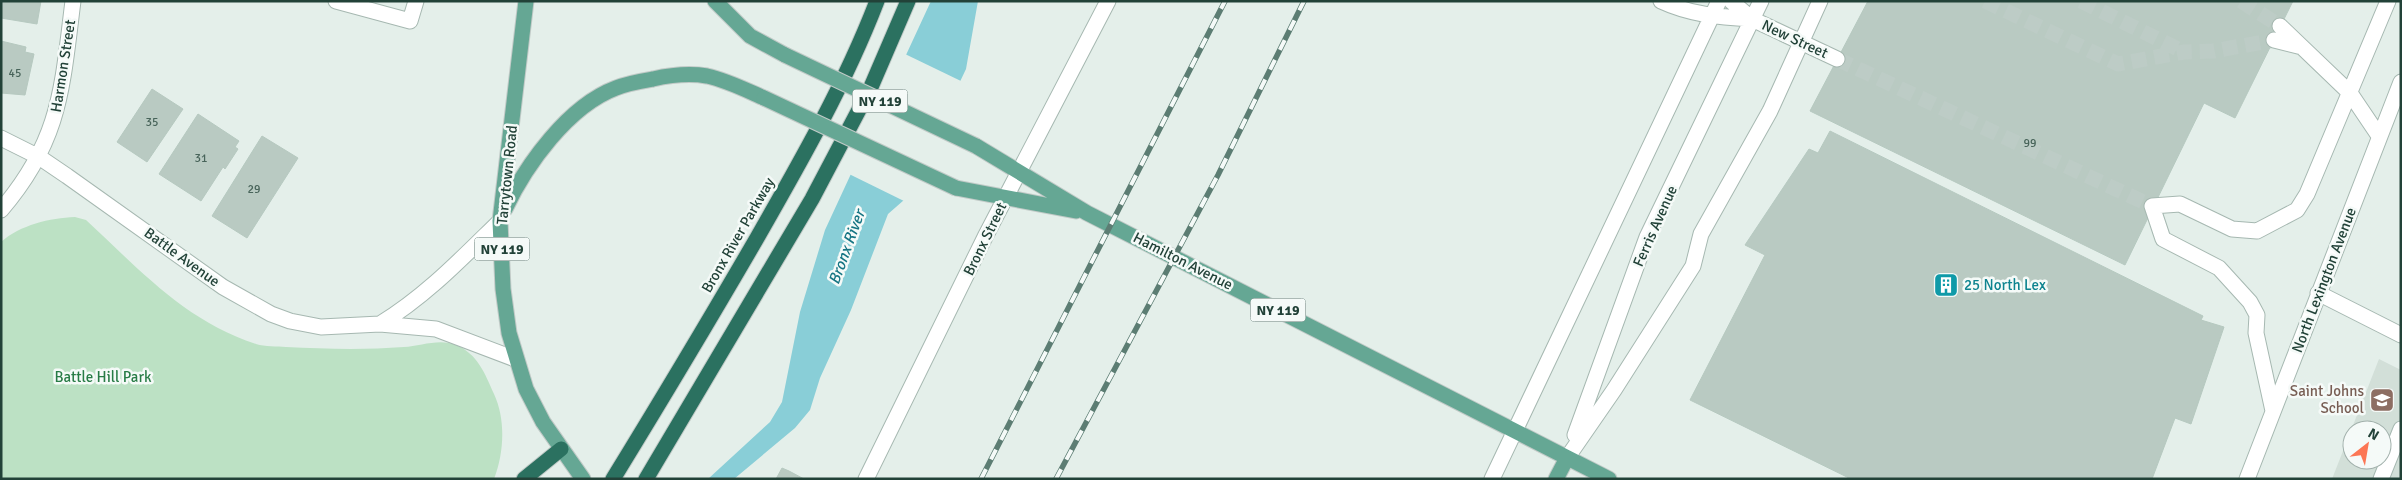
<svg xmlns="http://www.w3.org/2000/svg" width="2402" height="480" viewBox="0 0 2402 480" font-family="Signika,sans-serif">
	<style>
		.built { fill: #d2dfd8; fill-rule: evenodd }
		.green { fill: #bce1c4 }
		.water { fill: #89ced7 }
		.pier { fill: #e4efea }
		.building { fill: #b9cac2; stroke: #b6c9c0 }
		.lines { fill: none; stroke-linecap: round; stroke-linejoin: round }
		.minor-tunnel { stroke: #bdccc6; stroke-width: 15; stroke-dasharray: 15 8; stroke-linecap: butt }
		.minor-casing { stroke: #a6b8b1; stroke-width: 17 }
		.major-casing { stroke: #c1cac7; stroke-width: 17 }
		.highway-casing { stroke: #c1cac7; stroke-width: 17 }
		.minor { stroke: #fff; stroke-width: 15 }
		.major { stroke: #65a794; stroke-width: 15 }
		.highway { stroke: #2b7160; stroke-width: 15 }
		.rail-casing { stroke: #5c7d73; stroke-width: 5.5 }
		.rail { stroke: #f5faf8; stroke-width: 4; stroke-dasharray: 11; stroke-linecap: butt }
		.major-bridge-casing { stroke: #c1cac7; stroke-width: 17; stroke-linecap: butt }
		.major-bridge { stroke: #65a794; stroke-width: 15 }
		.labels { text-anchor: middle; stroke-width: 5; stroke-linejoin: round; paint-order: stroke }
		.number-label { font-size: 12px; fill: #48645a }
		.shield { fill: #f5faf8; stroke: #617972; stroke-width: 1 }
		.shield-label { font-size: 14px; font-weight: bold; fill: #224238 }
		.street-label { font-size: 15px; fill: #224238; stroke: #f5faf8 }
		.culture-label { font-size: 15px; fill: #0d838f; stroke: #f5faf8; text-anchor: start }
		.park-label { font-size: 15px; fill: #287c46; stroke: #f5faf8 }
		.education-label { font-size: 15px; fill: #785e54; stroke: #f5faf8; text-anchor: end }
		.water-label { font-size: 16px; font-style: italic; fill: #167583; stroke: #f5faf8 }
	</style>
	<rect width="100%" height="100%" fill="#e4efea"/>
	<path class="built" d="M2379 359 2401 370V479H2332ZM2352 430H2382V460H2352Z"/>
	<path class="green" d="M75 217 86 220C139 269 185 321 256 344 265 347 277 346 286 347 325 349 365 350 404 347 420 346 440 338 456 345 478 354 485 374 494 394 506 420 504 453 494 479H1V242C20 225 50 218 75 217Z"/>
	<path class="water" d="M931 1H978L966 69 904 200 888 214 851 310 820 378 810 410 795 428 734 479H708L770 422 782 402 800 312 825 230Z"/>
	<path class="pier" d="M905 54 963 82 906 202 847 173Z"/>
	<path class="building" d="M1 1H41L37 24 1 18Z
		M1868 1H2293L2235 118 2204 103 2125 265 1810 111Z
		M1 41 26 47 25 52 34 54 25 95 1 93Z
		M152 89 183 109 147 162 117 142Z
		M198 114 239 141 235 147 238 149 225 169 223 167 201 201 159 174Z
		M1830 131 2203 316 2201 320 2224 327 2191 424 2175 418 2152 479H1851L1690 400 1765 255 1745 245 1809 149 1818 153Z
		M262 136 298 158 247 238 212 216Z
		M782 468 789 471 804 479H776Z"/>
	<g class="lines">
		<path class="minor-tunnel" d="M1985 1 2118 64 2184 52 2214 51 2274 40
			M2081 1 2184 52
			M2241 1 2280 26
			M1837 59 2152 206"/>
		<defs>
			<path id="minor" d="M336 1 410 21 416 1
				M1661 1C1691 15 1720 17 1752 19
				M1731 1 1752 19 1837 59
				M2280 26 2350 93 2379 136
				M2274 40 2302 47
				M1 138 39 157 67 176 223 287 271 314 290 321 321 327 380 324 436 329 515 359
				M1 210C61 140 62 88 73 1
				M2318 293 2401 335
				M380 324C426 296 462 258 500 221
				M2273 411 2256 333 2257 315 2250 302 2219 268 2163 239 2152 206 2180 204 2232 229 2257 231 2297 210 2307 194 2388 1
				M1575 435 1647 237 1761 1
				M1567 458 1614 390 1693 266 1701 234 1770 111 1820 1
				M866 479 985 237 1108 1
				M1492 479 1719 1
				M2247 479 2401 82
				M2381 479 2401 429"/>
			<path id="major" d="M526 1 500 221 503 289 509 333 526 389 543 422 583 479
				M715 1 750 36 785 55
				M976 146 1087 213 1609 479
				M956 188 1076 211
				M505 209C526 165 568 106 616 88 628 83 641 81 653 79 671 75 689 73 707 76 726 80 746 90 764 98
				M1556 479 1567 458"/>
			<path id="highway" d="M524 479 561 449
				M613 479C662 399 710 319 757 238 801 161 845 84 877 1
				M646 479 812 199 871 87 908 1"/>
		</defs>
		<use href="#minor" class="minor-casing"/>
		<use href="#major" class="major-casing"/>
		<use href="#highway" class="highway-casing"/>
		<use href="#minor" class="minor"/>
		<use href="#major" class="major"/>
		<use href="#highway" class="highway"/>
		<defs>
			<path id="rail" d="M981 479 1225 1
				M1056 479 1218 175 1304 1"/>
		</defs>
		<use href="#rail" class="rail-casing"/>
		<use href="#rail" class="rail"/>
		<defs>
			<path id="major-bridge" d="M785 55 976 146
				M764 98 956 188"/>
		</defs>
		<use href="#major-bridge" class="major-bridge-casing"/>
		<use href="#major-bridge" class="major-bridge"/>
	</g>
	<defs>
		<symbol id="building-square" viewBox="-11 -11 22 22"><rect x="-9" y="-9" width="18" height="18" rx="4" fill="#0f9aa8" stroke="#f5faf8"/><path d="M-4-6H4V6H1V3H-1V6H-4ZM-2.5-4.3h1.7v1.8h-1.7ZM.8-4.3h1.7v1.8H.8ZM-2.5-1h1.7V.8h-1.7ZM.8-1h1.7V.8H.8Z" fill="#fff"/></symbol>
		<symbol id="school-square" viewBox="-11 -11 22 22"><rect x="-9" y="-9" width="18" height="18" rx="4" fill="#8d6e63" stroke="#f5faf8"/><path d="M0-5L7-2L0 1L-7-2ZM-4 1L0 2.5L4 1V4Q0 6-4 4Z" fill="#fff"/></symbol>
	</defs>
	<g fill-rule="evenodd">
		<use href="#building-square" x="1932" y="271" width="28" height="28"/>
		<use href="#school-square" x="2368" y="386" width="28" height="28"/>
	</g>
	<g class="labels">
		<g class="number-label">
			<text x="15" y="77">45</text>
			<text x="152" y="126">35</text>
			<text x="2030" y="147">99</text>
			<text x="201" y="162">31</text>
			<text x="254" y="193">29</text>
		</g>
		<g class="shield">
			<rect x="852.5" y="89.5" width="55" height="23" rx="4"/>
			<rect x="474.5" y="237.5" width="55" height="23" rx="4"/>
			<rect x="1250.5" y="298.5" width="55" height="23" rx="4"/>
		</g>
		<g class="shield-label">
			<text x="880" y="106">NY 119</text>
			<text x="502" y="254">NY 119</text>
			<text x="1278" y="315">NY 119</text>
		</g>
		<g class="street-label">
			<text transform="translate(1795 39) rotate(25)" y="5">New Street</text>
			<text transform="translate(63 66) rotate(-81)" y="5">Harmon Street</text>
			<text transform="translate(507 175) rotate(-84)" y="5">Tarrytown Road</text>
			<text transform="translate(1655 226) rotate(-66)" y="5">Ferris Avenue</text>
			<text transform="translate(738 235) rotate(-60)" y="5">Bronx River Parkway</text>
			<text transform="translate(985 239) rotate(-64)" y="5">Bronx Street</text>
			<text transform="translate(182 257) rotate(36)" y="5">Battle Avenue</text>
			<text transform="translate(1183 261) rotate(27)" y="5">Hamilton Avenue</text>
			<text transform="translate(2324 280) rotate(-69)" y="5">North Lexington Avenue</text>
		</g>
		<g class="culture-label">
			<text x="1964" y="290">25 North Lex</text>
		</g>
		<g class="park-label">
			<text x="103" y="382">Battle Hill Park</text>
		</g>
		<g class="education-label">
			<text x="2364" y="396">Saint Johns<tspan x="2364" dy="17">School</tspan></text>
		</g>
		<g class="water-label">
			<text transform="translate(846 247) rotate(-70)" y="6">Bronx River</text>
		</g>
	</g>
	<rect width="2402" height="480" fill="none" stroke="#224238" stroke-width="5"/>
	<g transform="translate(2367 445) rotate(31)"><circle r="24" fill="#f5faf8" stroke="#a1b0ab"/>
	<path d="M0-4L9 19L0 12L-9 19Z" fill="#fc7755"/>
	<text y="-8" font-size="14" font-weight="bold" text-anchor="middle" fill="#224238">N</text>
	</g>
</svg>
